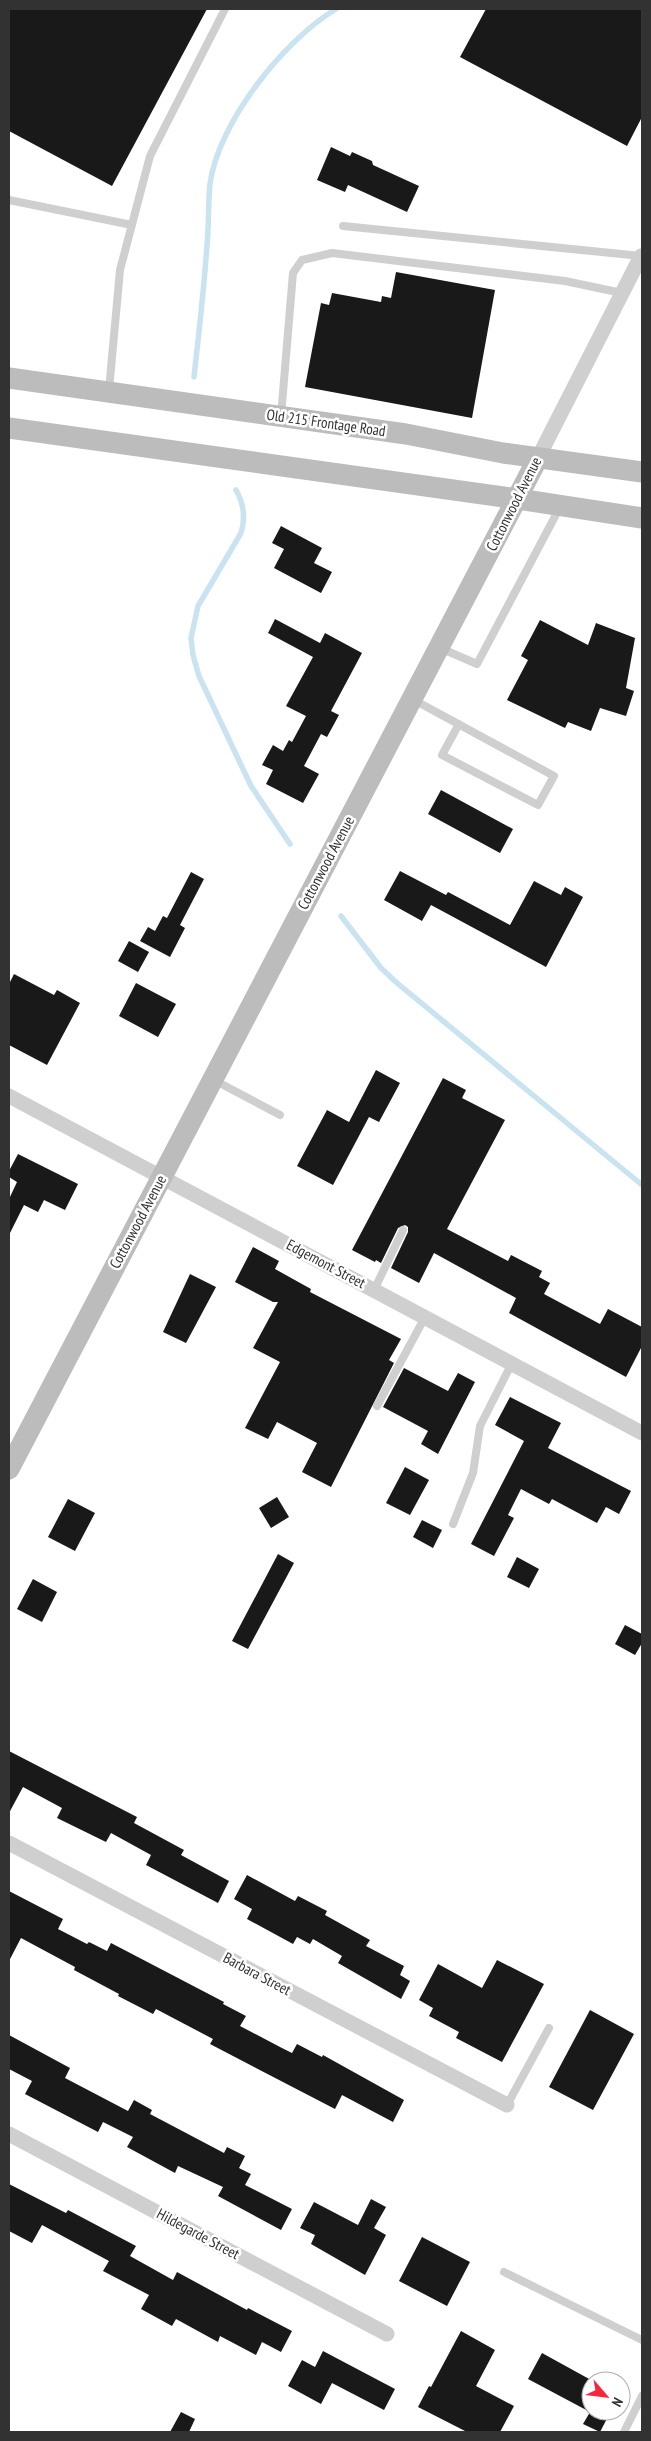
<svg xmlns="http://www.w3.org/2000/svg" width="651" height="2441" viewBox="0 0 651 2441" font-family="'PT Sans Narrow',sans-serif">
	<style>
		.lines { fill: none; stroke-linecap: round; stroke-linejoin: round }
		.stream { stroke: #cae3f1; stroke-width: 5.5 }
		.building { fill: #191919 }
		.lane { stroke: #cfcfcf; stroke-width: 8 }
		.street { stroke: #cfcfcf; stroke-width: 15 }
		.secondary { stroke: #bcbcbc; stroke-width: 21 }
		.labels { text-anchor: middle; stroke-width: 5; stroke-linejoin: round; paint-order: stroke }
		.street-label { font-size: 15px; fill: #323232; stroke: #fff }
	</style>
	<rect width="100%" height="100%" fill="#fff"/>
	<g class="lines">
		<path class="stream" d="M194 377C199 333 204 289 207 245 209 225 208 204 210 184 218 123 284 40 336 9
			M236 490C244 504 246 517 241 533L198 606 191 638 193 655 199 676 251 786 290 844
			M341 916 381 968 397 983 642 1185"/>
	</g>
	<path class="building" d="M9 9H207L112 186 9 131Z
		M486 9H642V117L627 146 460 57Z
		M331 147 350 156 352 152 372 161 373 165 419 186 407 212 348 185 345 192 317 180Z
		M396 272 495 290 472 418 305 387 321 303 329 305 332 293 381 302 382 296 391 298Z
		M281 526 322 548 314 563 332 572 321 593 274 568 284 549 272 543Z
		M275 619 320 643 325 633 362 653 331 711 339 715 327 737 321 734 304 766 319 774 303 803 266 784 273 770 262 765 273 745 283 751 289 740 292 742 306 716 286 706 313 657 268 633Z
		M540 620 588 645 596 623 635 638 626 688 634 691 626 716 600 708 591 731 568 722 565 728 507 700 528 660 521 656Z
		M441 790 513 829 500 853 428 814Z
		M400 871 446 895 448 892 510 925 534 881 561 895 565 887 583 897 546 967 431 905 422 921 384 900Z
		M191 872 204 879 180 925 185 928 170 957 140 941 148 927 155 931 163 916 167 918Z
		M129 941 149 952 138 972 118 961Z
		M14 974 54 995 57 990 80 1003 47 1065 9 1045V984Z
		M136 983 176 1004 158 1037 119 1016Z
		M376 1070 400 1083 379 1122 369 1117 333 1185 297 1166 327 1110 349 1122Z
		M443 1078 466 1090 462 1098 505 1120 447 1229 508 1261 511 1255 542 1271 539 1277 550 1283 544 1294 600 1324 608 1309 642 1327V1346L626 1377 509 1313 516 1298 434 1253 419 1283 391 1268 408 1232V1227L405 1225 398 1228 381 1263 376 1260 375 1262 352 1250Z
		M18 1154 78 1184 65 1210 44 1200 38 1212 24 1205 9 1235V1199L17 1182 9 1177V1171Z
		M253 1247 279 1261 275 1269 311 1289 310 1292 401 1339 389 1360 394 1363 331 1487 302 1472 317 1443 277 1422 268 1439 245 1428 280 1362 253 1348 278 1302H273L235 1282Z
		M190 1274 216 1287 186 1343 163 1332Z
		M404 1368 448 1391 458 1373 475 1382 438 1454 421 1444 428 1431 383 1407Z
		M510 1397 561 1423 548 1448 631 1491 619 1514 606 1507 597 1523 552 1499 549 1504 521 1489 508 1515 514 1518 494 1556 471 1544 524 1441 495 1425Z
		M405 1467 429 1480 410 1515 386 1503Z
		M277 1497 289 1517 271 1528 259 1508Z
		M68 1499 95 1513 75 1551 48 1537Z
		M422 1520 442 1530 433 1548 413 1537Z
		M278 1554 294 1563 248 1649 232 1641Z
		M517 1557 539 1569 529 1588 507 1577Z
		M33 1579 57 1592 42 1622 17 1609Z
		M625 1625 642 1634V1643L635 1655 615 1644Z
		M9 1751 137 1817 134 1823 184 1850 181 1855 229 1881 218 1903 146 1865 151 1855 111 1833 106 1842 57 1818 62 1808 23 1787 9 1813Z
		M247 1875 295 1901 298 1896 327 1911 325 1915 370 1940 366 1946 404 1966 400 1975 410 1981 401 1999 338 1963 342 1956 313 1939 310 1944 297 1937 293 1944 247 1919 252 1909 234 1899Z
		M9 1891 63 1919 58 1929 87 1944 89 1942 107 1951 111 1943 224 2002 223 2004 246 2016 240 2026 280 2047 292 2053 297 2044 322 2057 323 2055 404 2100 393 2122 342 2095 335 2109 210 2044 213 2039 156 2009 153 2014 118 1996 119 1994 74 1970 75 1967 21 1938 9 1961Z
		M497 1960 544 1984 502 2062 456 2038 459 2032 429 2016 433 2008 419 2000 438 1964 482 1988Z
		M590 2010 634 2034 593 2110 549 2087Z
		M9 2035 70 2068 65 2078 128 2111 134 2100 152 2110 150 2114 224 2153 227 2147 245 2156 239 2168 251 2174 245 2185 292 2209 281 2230 218 2196 223 2187 178 2166 175 2173 127 2147 133 2137 103 2122 98 2132 25 2094 32 2081 9 2069Z
		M9 2184 66 2213 68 2210 136 2246 130 2256 173 2280 177 2272 247 2310 248 2308 292 2331 281 2352 262 2342 256 2355 220 2336 218 2342 176 2319 172 2326 141 2309 149 2295 103 2271 109 2261 42 2225 32 2243 9 2231Z
		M371 2199 386 2207 374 2228 386 2235 365 2275 311 2244 315 2235 300 2228 314 2202 358 2225Z
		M422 2237 470 2262 447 2306 399 2281Z
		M461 2331 495 2350 476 2386 514 2406 500 2432H467L418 2407 429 2386 431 2387Z
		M323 2351 395 2389 384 2410 332 2383 321 2404 288 2386 302 2360 315 2367Z
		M542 2353 591 2380V2411H611L600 2432 583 2424 590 2412 528 2379Z
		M181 2412 195 2419 189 2432H170Z"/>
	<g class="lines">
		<path class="lane" d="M9 200 132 225
			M343 226 641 256
			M109 390 120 270 150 156 225 9
			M281 416 293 273 302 260 332 253 565 281 622 293
			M440 648 477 664 560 507
			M414 700 554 776 538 805 442 755 459 724
			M214 1080 280 1115
			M374 1290 403 1230
			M377 1406 425 1317
			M453 1524 473 1473 480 1426 512 1363
			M507 2105 549 2028
			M504 2272 642 2340
			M624 2432 642 2396"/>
		<path class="street" d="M538 458 641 256
			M9 1096 642 1433
			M9 1843 507 2105
			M9 2134 387 2334"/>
		<path class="secondary" d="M9 378 406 434 503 453 642 472
			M9 428 518 499 642 518
			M9 1469 538 458"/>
	</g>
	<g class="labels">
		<g class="street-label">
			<text transform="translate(326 423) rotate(8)" y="5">Old 215 Frontage Road</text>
			<text transform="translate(514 504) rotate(-63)" y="5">Cottonwood Avenue</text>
			<text transform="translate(326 863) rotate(-62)" y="5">Cottonwood Avenue</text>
			<text transform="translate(138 1222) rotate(-62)" y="5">Cottonwood Avenue</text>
			<text transform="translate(326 1264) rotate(28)" y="5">Edgemont Street</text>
			<text transform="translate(257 1974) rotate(28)" y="5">Barbara Street</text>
			<text transform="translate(198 2234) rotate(28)" y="5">Hildegarde Street</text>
		</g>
	</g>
	<rect width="651" height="2441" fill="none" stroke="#323232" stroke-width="20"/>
	<g transform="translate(606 2396) rotate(118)"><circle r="24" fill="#ffffff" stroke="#adadad"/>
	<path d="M0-4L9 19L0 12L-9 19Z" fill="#f7263d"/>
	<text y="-8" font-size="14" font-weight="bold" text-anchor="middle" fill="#323232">N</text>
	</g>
</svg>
